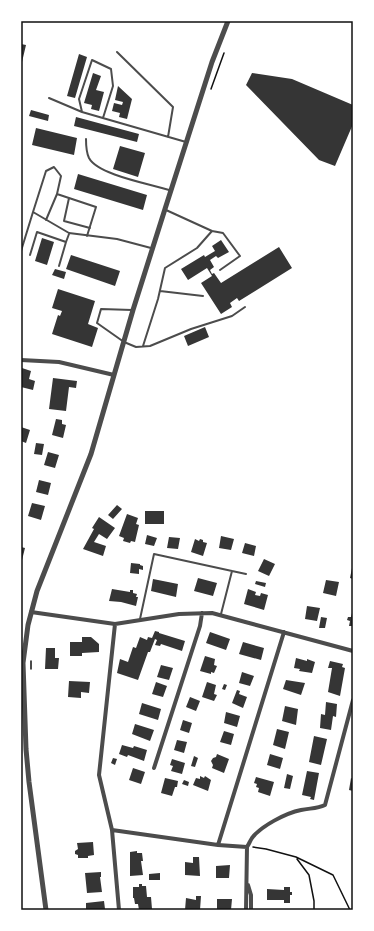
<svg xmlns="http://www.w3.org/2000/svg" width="374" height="931" viewBox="0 0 374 931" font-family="'Alegreya Sans',sans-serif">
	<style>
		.building { fill: #353535 }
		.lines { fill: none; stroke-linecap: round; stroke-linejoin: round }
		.path { stroke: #111; stroke-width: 1.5 }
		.service { stroke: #4c4c4c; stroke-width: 2 }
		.minor { stroke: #4c4c4c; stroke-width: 4 }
		.tertiary { stroke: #4c4c4c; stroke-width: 5 }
		.neatline { fill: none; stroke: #111; stroke-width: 1.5 }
	</style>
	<rect width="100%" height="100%" fill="#fff"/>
	<path class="building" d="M21 44 26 45 22 62H21Z
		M79 54 87 57 75 98 67 96Z
		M93 73 101 76 96 90 104 92 99 111 91 109 92 105 84 103Z
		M252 73 292 79 353 105V124L335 166 319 160 246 85Z
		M118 86 132 99 127 119 119 117 120 113 112 111 114 103 122 105 123 102 115 100Z
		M31 110 49 115 48 121 29 116Z
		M76 117 139 134 137 142 74 126Z
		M36 128 77 138 74 155 32 145Z
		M120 146 145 153 138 177 113 169Z
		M78 174 147 195 143 210 74 189Z
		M42 238 54 242 47 265 35 261Z
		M221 240 229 252 218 258 216 256 210 260 214 267 210 270 212 274 214 273 221 283 279 247 292 268 239 301 237 298 230 303 232 307 221 314 201 283 212 276 207 268 188 280 181 269 204 255 205 257 215 251 212 246Z
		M71 255 120 271 115 286 66 269Z
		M55 269 66 272 64 279 52 275Z
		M58 289 95 301 88 324 98 328 92 347 52 334 58 315 60 316 62 311 52 308Z
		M205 327 209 337 188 346 184 336Z
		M22 368 31 371 29 379 35 381 33 390 21 387Z
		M53 378 77 381 76 388 69 387 66 411 49 409Z
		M56 419 62 420V424L66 425 63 438 52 435Z
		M21 427 30 430 26 443 21 441Z
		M36 443 44 444 42 455 34 454Z
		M48 452 59 455 55 468 44 465Z
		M39 480 51 483 48 495 36 492Z
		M32 503 45 506 41 520 28 516Z
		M117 505 122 509 113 519 108 515Z
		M145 511H164V524H145Z
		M127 514 138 518 136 524 139 525 135 542 131 541 130 543 123 541 124 538 119 536Z
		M99 517 115 528 107 539 99 534 94 542 106 546 103 556 83 549 94 529 92 528Z
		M147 535 157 538 154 546 145 544Z
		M221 536 234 539 231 550 219 548Z
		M169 537 180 538 178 549 167 548Z
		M195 539 199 541 200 539 203 540V542L207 543 203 556 191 552Z
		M245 543 256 546 254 556 242 553Z
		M21 547 25 548 22 560H21Z
		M264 559 275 564 269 576 258 571Z
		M131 563 140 564V565L143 566V570L139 569V574L130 573Z
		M352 568H353V579L350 578Z
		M198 578 217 583 213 596 194 591Z
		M153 579 178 584 176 597 151 591Z
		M326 580 339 582 336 596 323 593Z
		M256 581 266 583 265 587 255 584Z
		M112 589 130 592V590H133V593L137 594 136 597H138L136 606 121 602 109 601Z
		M248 589 256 592 255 595 260 596 261 593 268 595 264 610 244 604Z
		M307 606 320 608 317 621 305 619Z
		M352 613H353V626H349L350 621 347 620 348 617H351Z
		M321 617 327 618 325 628H319Z
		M155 631 159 632V633L185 641 182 651 161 644 160 646 155 645 157 640 155 639 150 652H148L138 680 117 673 120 659 128 662 133 647 136 648 140 637 147 640 148 637 152 638Z
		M210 632 230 639 226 650 206 643Z
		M82 637H91L99 644V652L82 653V656H70V642H82Z
		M243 642 264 648 261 660 239 654Z
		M46 648H55V658H59L58 669H45Z
		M205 656 215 659 214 665 217 666 214 673 211 672V674L200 671Z
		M296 658 307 661V659L315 662 312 673 299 671 300 669 294 668Z
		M330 661 343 664 342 667 345 668 340 696 328 692 332 668H328Z
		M161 665 173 668 169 680 157 677Z
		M242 672 254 676 250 686 239 683Z
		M286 680 305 683 301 695 283 689Z
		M69 681 90 682 89 693 81 692V698L68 697Z
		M156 682 167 686 163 697 152 694Z
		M207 682 216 685 214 694 217 695 214 701 202 697Z
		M224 684 227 685 225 690 222 689Z
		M237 690 240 691 239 694 247 697 243 708 232 703Z
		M190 697 200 701 196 711 186 707Z
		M326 702 337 704 336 717 333 716 331 730 320 728 321 714 325 715Z
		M142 703 161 709 158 720 139 714Z
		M285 706 298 709 296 725 282 721Z
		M226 712 240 716 237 727 224 723Z
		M183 720 192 723 189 733 180 730Z
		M135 724 154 730 150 741 132 734Z
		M277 729 289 732 285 749 273 745Z
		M224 731 234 734 231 745 220 742Z
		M314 736 327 739 321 765 309 762Z
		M177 740 187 742 184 753 174 750Z
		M122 745 133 748 134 746 147 750 144 761 128 755 127 757 119 754Z
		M217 754 229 759 224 773 212 768 213 765 211 761 213 758 216 757Z
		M270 754 283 758 280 769 267 765Z
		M194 756 198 758 195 767 191 766Z
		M113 758 117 759 115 765 111 763Z
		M172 759 185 763 182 774 171 771 173 766 170 765Z
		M133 768 145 772 141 784 129 780Z
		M307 771 319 773 314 800 310 799 311 797 302 795Z
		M287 774 293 776 290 789 284 788Z
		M200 776 204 778 205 776 211 780 208 791 193 785 196 778 200 779Z
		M256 777 274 782 270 796 258 792 259 788 256 787 257 784 254 783Z
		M165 778 178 781 177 787H175L172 796 161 793Z
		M351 778 353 779V791L349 790Z
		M184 780 189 782 188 786 182 784Z
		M93 842 94 855 88 856V858H78V855L75 854V851L78 849 77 843Z
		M137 851V853H142L143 861H141L143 875 130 876V852Z
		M193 857H199L200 876 185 875V862L193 863Z
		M230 865 229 878H216V866Z
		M101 872V877H100L102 892 87 893 85 873Z
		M160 873V880H149V874Z
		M139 884H142V886H146L147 897H151L152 909H148V910H139L138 904H135L134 898H133V887H139Z
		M284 887H290V892H292V895H290V903H284V900H267V889L284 890Z
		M196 896H201L200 910H185L186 898 196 900Z
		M217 899H232L231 910H217Z
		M104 901 105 909 86 910V903Z"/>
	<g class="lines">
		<path class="path" d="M211 89 224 53
			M31 669V661
			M253 847 266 849 296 857 333 875 350 910
			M297 859 309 875 314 901V910"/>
		<path class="service" d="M117 52 173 107 168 137
			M49 98 82 112
			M103 118 113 86 111 69 92 60 79 99 82 112C116 122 151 132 186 142
			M86 139C86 145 86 152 89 158 98 175 150 184 169 190
			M69 198 64 221 90 228
			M46 220 57 194
			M212 231 223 233 240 256 220 270
			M87 236 96 207 57 194 61 176 54 167 46 171 33 212 69 233 117 239 151 248
			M21 251 33 212
			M30 255 37 232 66 242 69 234
			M59 266 66 242
			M160 291 203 296
			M132 310 101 309 97 323 124 342 136 347 150 346 191 329 232 316 245 307
			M143 346 158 299 165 268 197 248 212 231 166 210
			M221 614 232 571 246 574
			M140 619 154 554 232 571"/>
		<path class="minor" d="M21 360 59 362 114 375
			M31 612 115 624 179 614 212 613 353 651
			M115 624 99 775 112 830 119 910
			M154 768 200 626 202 613
			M112 830 218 845 247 847
			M218 845 284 632
			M248 885 251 895V910
			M246 910 247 847C249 844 250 841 252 838 261 826 286 813 301 810 310 808 317 809 325 805L353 700"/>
		<path class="tertiary" d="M46 910 29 782 26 749 23 663 28 625 37 591 91 454 133 310 165 209 212 62 228 21"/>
	</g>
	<rect width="374" height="931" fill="none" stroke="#ffffff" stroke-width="44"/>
	<rect x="22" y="22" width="330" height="887" class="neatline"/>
</svg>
